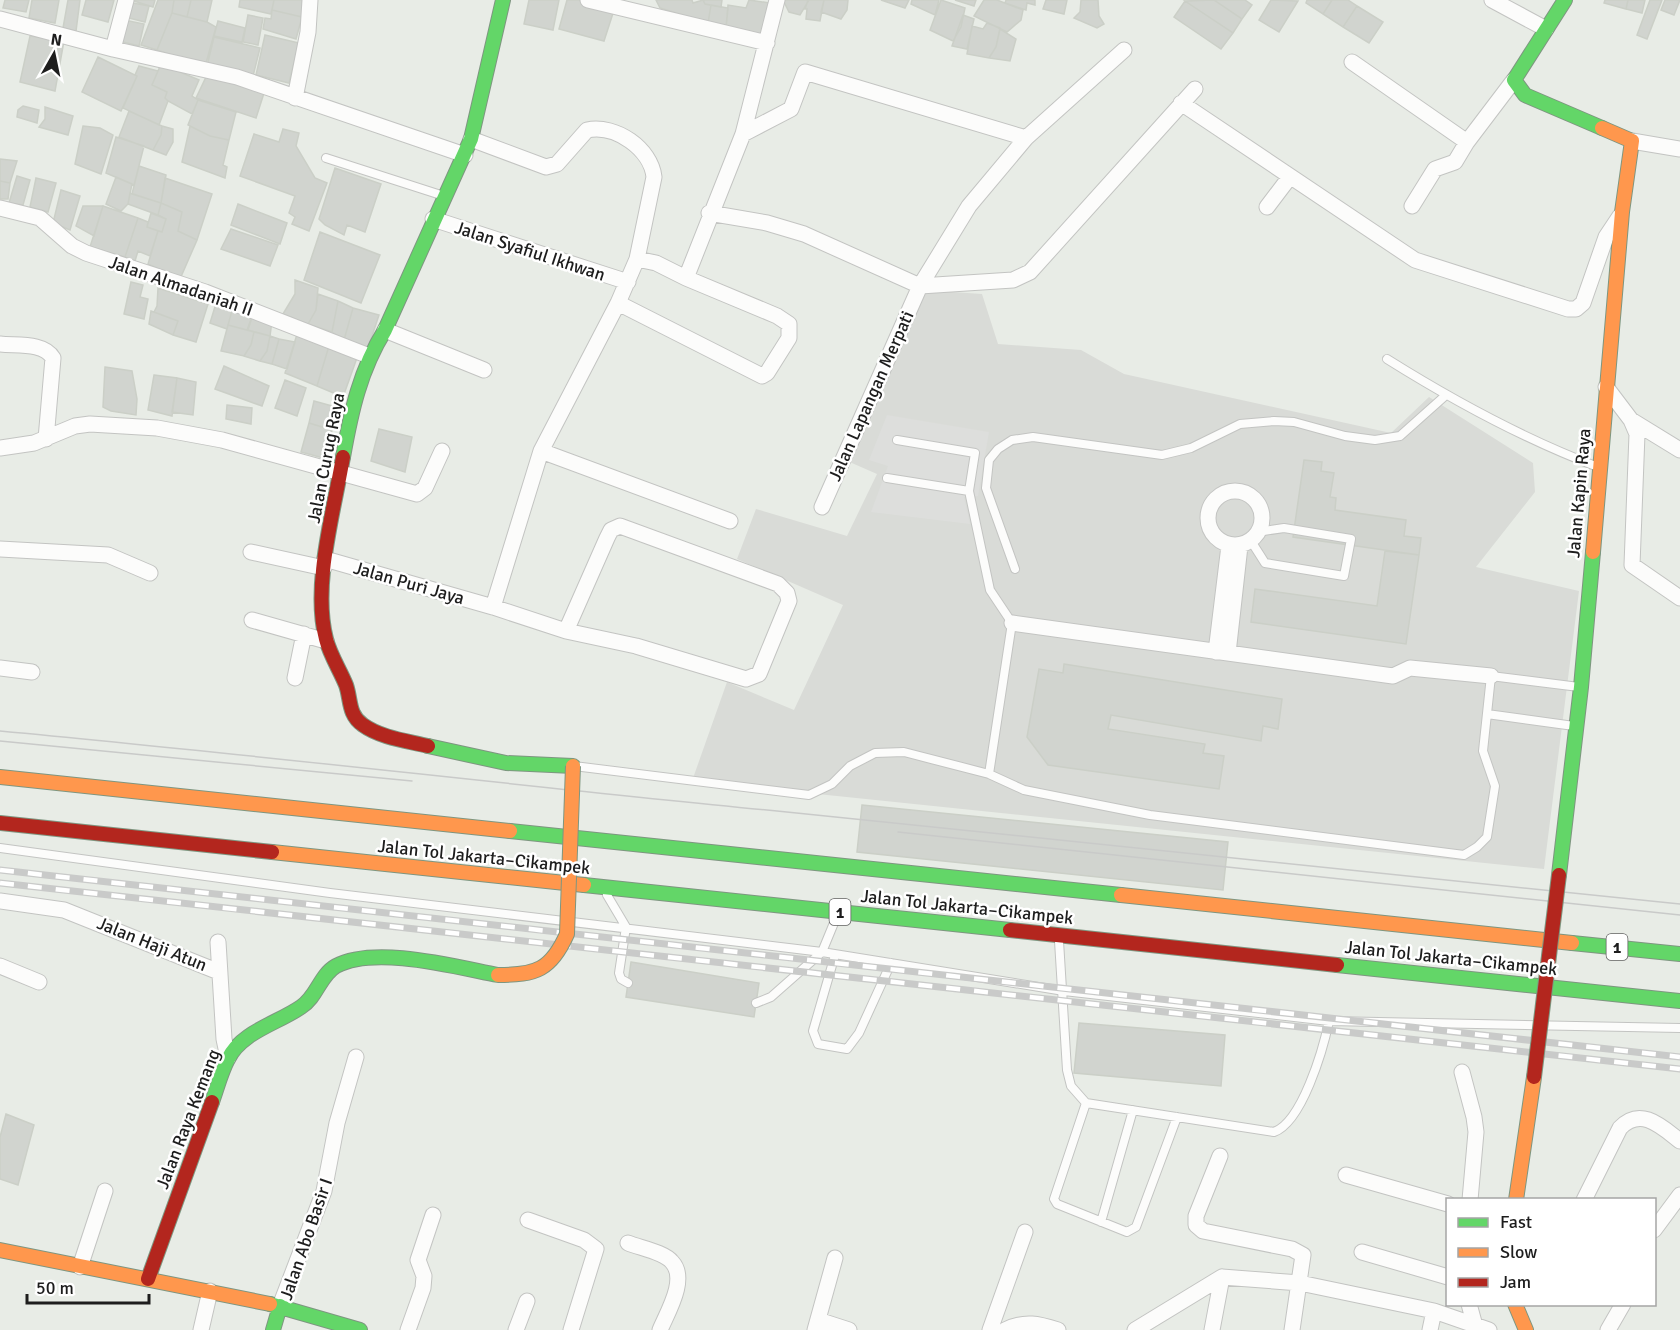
<svg xmlns="http://www.w3.org/2000/svg" width="1680" height="1330" viewBox="0 0 1680 1330" font-family="Signika,sans-serif">
	<style>
		.residential { fill: #d9dbd7 }
		.parking { fill: #dddedc }
		.building { fill: #d1d4cf; stroke: #cbcfc7; stroke-width: 1.5 }
		.lines { fill: none; stroke-linecap: round; stroke-linejoin: round }
		.lane-casing { stroke: #c3c4c2; stroke-width: 10 }
		.street-casing { stroke: #c3c4c2; stroke-width: 17 }
		.fast-casing { stroke: #7e9680; stroke-width: 16 }
		.slow-casing { stroke: #7e9680; stroke-width: 16 }
		.jam-casing { stroke: #7e9680; stroke-width: 16 }
		.lane { stroke: #fcfcfb; stroke-width: 8 }
		.street { stroke: #fcfcfb; stroke-width: 15 }
		.fast { stroke: #63d668; stroke-width: 14 }
		.slow { stroke: #ff974d; stroke-width: 14 }
		.jam { stroke: #b3261e; stroke-width: 14 }
		.tram { stroke: #c9cac9; stroke-width: 1.5 }
		.rail-casing { stroke: #c9cac9; stroke-width: 7 }
		.rail { stroke: #fff; stroke-width: 4.5; stroke-dasharray: 14; stroke-linecap: butt }
		.slow-bridge-casing { stroke: #7e9680; stroke-width: 16; stroke-linecap: butt }
		.jam-bridge-casing { stroke: #7e9680; stroke-width: 16; stroke-linecap: butt }
		.slow-bridge { stroke: #ff974d; stroke-width: 14 }
		.jam-bridge { stroke: #b3261e; stroke-width: 14 }
		.labels { text-anchor: middle; stroke-width: 5; stroke-linejoin: round; paint-order: stroke }
		.shield { fill: #fff; stroke: #616161; stroke-width: 1.5 }
		.shield-label { font-size: 16px; font-weight: bold; fill: #1d1d1d }
		.street-label { font-size: 18px; fill: #1d1d1d; stroke: #fff }
	</style>
	<rect width="100%" height="100%" fill="#e8ece6"/>
	<path class="residential" d="M923 290 982 294 998 344 1081 350 1124 374 1391 433 1429 397 1533 463 1535 492 1476 567 1579 591 1544 869 692 781 727 682 794 710 843 605 737 559 756 509 847 536 877 474 845 460Z"/>
	<path class="parking" d="M887 415 989 432 978 496 964 497 970 524 871 512 888 466 869 460Z"/>
	<path class="building" d="M5 0H29L26 12 3 8Z
		M32 0H59L55 23 29 18Z
		M68 0H80L76 31 63 28Z
		M86 0H114L108 22 82 15Z
		M131 0H155L153 7Z
		M158 0H174L172 13 157 50 141 45Z
		M174 0H191L187 17 172 13Z
		M191 0H212L207 22 187 17Z
		M240 0H274L271 14 239 7Z
		M274 0H304L302 17 272 10Z
		M529 0H559L553 30 524 24Z
		M567 0H582L615 7 604 41 559 29Z
		M656 0H692L693 3 703 0 705 4 711 5 708 23 660 8Z
		M703 0H722L721 7 705 4Z
		M749 0 770 3 761 37 726 28 728 5 746 8Z
		M783 0H809L800 15 789 12Z
		M808 0H824L820 21 806 19 807 9H805Z
		M824 0H848L847 10 841 19 821 12Z
		M881 0H909L905 8Z
		M912 0H939L935 15 911 4Z
		M941 0 965 8 961 27 953 41 930 30Z
		M955 0H976L974 6Z
		M984 0H997L1023 10 1021 20 1007 32 974 16Z
		M1006 0H1035V5L1027 3 1026 10 1005 3Z
		M1046 0H1067L1064 14 1043 9Z
		M1081 0H1098L1099 16 1104 24 1097 28 1074 18 1080 12Z
		M1214 0 1242 19 1233 33 1185 1Z
		M1214 0H1245L1252 5 1242 19Z
		M1271 0 1298 1 1279 32 1259 20Z
		M1307 0H1332L1323 14 1306 3Z
		M1332 0H1348L1357 6 1343 27 1323 14Z
		M1605 0H1628L1626 9 1604 3Z
		M1628 0H1645L1642 13 1626 9Z
		M1650 0H1662L1647 39 1637 35Z
		M1665 0H1680L1674 15 1661 10Z
		M1185 1 1233 33 1221 49 1174 17Z
		M133 3 149 6 145 22 129 18Z
		M711 5 728 8 726 28 708 23Z
		M1357 6 1383 22 1369 43 1343 27Z
		M272 10 302 17 296 39 263 29 265 18 271 19Z
		M172 13 207 22 216 27 206 63 201 65 157 50Z
		M248 15 263 18 258 45 243 42Z
		M963 15 974 19 967 49 952 46Z
		M124 20 144 24 139 46 119 41Z
		M218 21 245 28 242 42 214 36Z
		M987 23 1000 28 996 47 989 58 967 54 972 26 983 29Z
		M1000 29 1016 39 1010 61 989 58 996 47Z
		M265 35 299 43 289 83 256 75Z
		M30 36 64 41 55 91 20 82Z
		M214 37 260 48 253 76 207 66Z
		M98 57 137 76 121 111 82 92Z
		M161 64 199 80 192 96 198 100 192 114 168 101 165 98 167 92 152 85Z
		M139 66 158 71 152 85 167 92 165 98 168 101 159 125 123 108 137 76 135 75Z
		M207 75 265 90 256 118 196 98Z
		M198 100 236 112 229 140 210 136 188 125Z
		M23 106 39 110 37 123 17 117 18 110Z
		M45 107 73 116 68 135 39 127 45 119Z
		M129 111 162 126 161 135 153 150 119 137Z
		M83 126 100 128 113 135 101 174 75 164Z
		M162 126 173 129V142L166 155 153 150 161 135Z
		M190 126 210 136 229 140 223 165 227 167 225 178 182 162Z
		M283 129 299 133 296 146 315 178 327 183 309 231 292 224 295 217 289 213 295 196 240 176 254 134 279 142Z
		M116 137 144 146 134 185 106 173Z
		M0 159 17 161 10 183 0 181Z
		M139 166 166 175 161 203 132 194Z
		M335 168 381 184 365 232 347 225 344 235 325 225 319 219Z
		M17 176 30 180 23 205 9 203Z
		M116 177 132 184 128 204 121 211 106 204Z
		M36 178 56 183 48 212 30 207Z
		M165 178 212 194 197 240 178 231 182 212 161 203Z
		M0 181 10 183 8 199H0Z
		M61 190 80 196 70 230 53 223Z
		M130 193 161 203 158 215 128 204Z
		M161 203 182 212 178 231 197 240 180 279 148 264 158 231 162 232 166 219 158 215Z
		M238 204 287 223 280 244 231 225Z
		M83 206H103L94 236 76 226Z
		M103 206 138 218 125 257 90 247Z
		M151 213 166 219 162 232 147 227Z
		M138 218 148 222 147 227 158 231 150 256 138 251 135 261 125 257Z
		M231 229 278 245 270 266 221 249Z
		M320 232 380 255 361 303 304 280Z
		M295 280 318 288 316 310 308 324 283 314 295 294Z
		M131 282 143 285 140 297 148 299 144 319 124 314Z
		M158 288 208 304 196 342 173 335 178 321 154 312 157 306Z
		M318 294 338 301 332 332 308 324 316 310Z
		M217 300 233 307 227 329 210 323Z
		M338 301 353 308 344 340 332 332Z
		M233 307 253 314 247 330 228 325Z
		M353 308 379 315 368 348 344 340Z
		M151 311 178 321 173 335 149 324Z
		M253 314 272 321 270 336 248 330Z
		M228 325 254 332 251 345 244 356 221 351Z
		M298 331 329 346 317 386 285 373Z
		M254 332 270 336 267 351 260 361 244 356 251 345Z
		M270 336 279 339 272 364 260 361 267 351Z
		M279 339 295 342 287 369 272 364Z
		M329 346 358 355 343 397 317 386Z
		M224 366 269 386 262 406 215 389Z
		M105 367 132 371 137 399 136 415 111 411 103 407Z
		M154 375 177 378 172 416 148 410Z
		M177 378 196 382 193 415 172 412Z
		M285 380 306 388 297 416 275 408Z
		M314 401 336 407 332 430 309 423Z
		M227 405 252 408 251 424 226 419Z
		M309 423 332 430 327 459 301 452Z
		M379 429 412 437 405 472 371 461Z
		M1304 460 1322 462 1321 471 1334 473 1330 497 1336 498 1335 510 1406 520 1404 536 1421 538 1419 555 1293 537Z
		M1385 551 1419 555 1406 644 1251 622 1255 589 1377 606Z
		M1064 664 1282 699 1278 729 1263 726 1261 741 1111 715 1108 729 1205 744 1203 753 1224 756 1219 789 1048 765 1027 737 1039 669 1063 673Z
		M862 805 1228 842 1223 890 857 852Z
		M631 962 759 983 754 1017 626 997Z
		M1079 1023 1225 1035 1221 1086 1074 1073Z
		M6 1114 34 1125 18 1185 0 1179V1137Z"/>
	<g class="lines">
		<defs>
			<path id="lane" d="M326 158 444 196
				M1387 359C1454 401 1524 439 1598 467
				M897 440 975 453 969 491
				M887 478 969 491 990 590 1012 623 989 774 1024 790 1150 815 1464 855 1477 847 1487 837 1495 786 1483 751 1491 676 1579 687
				M1251 541 1265 563 1344 576 1351 539 1284 528 1257 532
				M1015 569 986 488 989 460 998 449 1012 440 1033 437 1162 455 1191 448 1240 424 1274 421 1294 422 1345 436 1375 440 1400 436 1446 395
				M1487 714 1574 726
				M574 766 809 795 832 784 850 766 875 753 904 752 989 774
				M0 848 330 893 822 952 1064 991 1329 1021 1680 1028
				M607 895 626 927 619 973 621 979 628 983
				M1059 941 1067 1070 1071 1086 1086 1103 1274 1132C1302 1122 1323 1050 1329 1021
				M835 955 813 1031 818 1044 847 1049 859 1033 891 963
				M756 1003 771 997 822 952 836 918
				M1086 1103 1054 1199 1057 1204 1127 1232 1136 1227 1177 1117
				M1101 1222 1133 1110"/>
			<path id="street" d="M588 0 767 43
				M1492 0 1546 29
				M0 19 113 49 237 77 465 155
				M113 49 126 0
				M1352 62 1467 142 1514 80
				M295 98 308 32 310 0
				M1181 103 1415 260 1568 309H1576L1583 303 1606 237 1620 216
				M743 134 777 0
				M471 139 546 167 557 164 587 130C616 124 651 149 654 177L637 259
				M1632 141 1680 149
				M1412 206 1435 169 1455 162 1467 142
				M1267 207 1289 178
				M0 208 40 218 72 246 86 253 205 292 369 356
				M709 213 767 223 804 234 920 286 1013 280 1030 272 1195 89
				M433 219 628 282
				M618 303 762 376 767 373 789 338V324L777 316 686 278
				M385 330 484 370
				M0 344C16 346 44 342 53 358L46 439
				M1606 387 1631 420 1637 434 1632 565 1680 598
				M1631 420 1680 450
				M0 448 34 443 75 426 90 424 157 428 222 440 417 494 425 488 442 451
				M541 451 730 521
				M1208 518a27 27 0 1 1 54 0a27 27 0 1 1-54 0Z
				M822 507 920 286 969 206 1026 138 1124 50
				M0 549 108 555 150 573
				M251 552 324 568
				M325 559 493 607 566 631 636 646 746 679 759 674 789 601 787 593 778 584 620 526 611 530 607 538 566 631
				M493 607 541 451 618 303 637 259 656 263 686 278 743 134 791 109 805 72 1026 138
				M252 620 326 641
				M1012 623 1393 676 1410 668 1491 676
				M1216 652 1229 546
				M1228 653 1240 546
				M0 668 32 672
				M295 678 304 634
				M0 901 64 910 219 972
				M218 942 224 1039 228 1058
				M0 966 39 982
				M1462 1072 1474 1117 1476 1132 1470 1200
				M1220 1156 1196 1216V1225L1203 1231 1292 1249 1303 1255 1292 1330
				M1346 1175 1448 1204
				M1584 1200 1620 1128C1641 1106 1662 1127 1680 1141
				M528 1220 584 1240 596 1249 571 1330
				M1654 1230 1680 1195
				M628 1243C640 1248 664 1252 672 1262 688 1279 667 1313 660 1330
				M1362 1252 1448 1277
				M80 1267 105 1191
				M1469 1304 1475 1326
				M280 1306 324 1191 337 1123 356 1057
				M818 1320 849 1330
				M201 1330 210 1291
				M408 1330 423 1288 424 1276 418 1260 433 1215
				M516 1330 527 1301
				M815 1330 835 1258
				M990 1330 1025 1232
				M1005 1330C1025 1320 1039 1324 1058 1330
				M1135 1330 1222 1277 1300 1283 1434 1311 1489 1330
				M1212 1330 1222 1277
				M1430 1330 1434 1311
				M1608 1330 1623 1304"/>
			<path id="fast" d="M1565 0 1514 80 1525 95 1602 128
				M343 457C351 412 360 370 385 330L471 139 503 0
				M428 746 506 763 573 766
				M510 831 1121 895
				M1559 875 1581 687 1593 552
				M584 885 1010 930
				M1572 943 1680 954
				M1337 965 1680 1001
				M212 1102C217 1088 221 1072 228 1059 241 1032 278 1023 301 1007 317 997 320 975 336 966 375 945 456 967 498 975
				M270 1304 360 1330
				M273 1330 280 1306"/>
			<path id="slow" d="M1593 552 1622 212 1632 141 1602 128
				M0 777 510 831
				M272 852 584 885
				M1121 895 1572 943
				M1516 1200 1534 1077
				M0 1250 270 1304
				M1515 1304 1526 1330"/>
			<path id="jam" d="M343 457C334 511 312 585 326 639 330 655 340 670 346 685 351 699 348 715 363 725 381 738 408 741 428 746
				M0 823 272 852
				M1010 930 1337 965
				M148 1279 212 1102"/>
		</defs>
		<use href="#lane" class="lane-casing"/>
		<use href="#street" class="street-casing"/>
		<use href="#fast" class="fast-casing"/>
		<use href="#slow" class="slow-casing"/>
		<use href="#jam" class="jam-casing"/>
		<use href="#lane" class="lane"/>
		<use href="#street" class="street"/>
		<use href="#fast" class="fast"/>
		<use href="#slow" class="slow"/>
		<use href="#jam" class="jam"/>
		<path class="tram" d="M0 731C259 755 518 786 777 811 1078 841 1379 872 1680 904
			M0 741 412 781
			M898 832 1680 915"/>
		<defs>
			<path id="rail" d="M0 870 1680 1057
				M0 883 1680 1069"/>
		</defs>
		<use href="#rail" class="rail-casing"/>
		<use href="#rail" class="rail"/>
		<defs>
			<path id="slow-bridge" d="M498 975C536 975 551 970 567 934L573 766"/>
			<path id="jam-bridge" d="M1534 1077 1559 875"/>
		</defs>
		<use href="#slow-bridge" class="slow-bridge-casing"/>
		<use href="#jam-bridge" class="jam-bridge-casing"/>
		<use href="#slow-bridge" class="slow-bridge"/>
		<use href="#jam-bridge" class="jam-bridge"/>
	</g>
	<g class="labels">
		<g class="shield">
			<rect x="829.5" y="899" width="21" height="26" rx="4.5"/>
			<rect x="1606.5" y="934" width="21" height="26" rx="4.5"/>
		</g>
		<g class="shield-label">
			<text x="840" y="918">1</text>
			<text x="1617" y="953">1</text>
		</g>
		<g class="street-label">
			<text transform="translate(530 251) rotate(18)" y="6">Jalan Syafiul Ikhwan</text>
			<text transform="translate(181 286) rotate(19)" y="6">Jalan Almadaniah II</text>
			<text transform="translate(871 396) rotate(-66)" y="6">Jalan Lapangan Merpati</text>
			<text transform="translate(326 458) rotate(-79)" y="6">Jalan Curug Raya</text>
			<text transform="translate(1579 493) rotate(-85)" y="6">Jalan Kapin Raya</text>
			<text transform="translate(409 583) rotate(16)" y="6">Jalan Puri Jaya</text>
			<text transform="translate(484 857) rotate(6)" y="6">Jalan Tol Jakarta–Cikampek</text>
			<text transform="translate(967 907) rotate(6)" y="6">Jalan Tol Jakarta–Cikampek</text>
			<text transform="translate(152 944) rotate(22)" y="6">Jalan Haji Atun</text>
			<text transform="translate(1451 958) rotate(6)" y="6">Jalan Tol Jakarta–Cikampek</text>
			<text transform="translate(188 1119) rotate(-69)" y="6">Jalan Raya Kemang</text>
			<text transform="translate(306 1239) rotate(-71)" y="6">Jalan Abo Basir I</text>
		</g>
	</g>
	<rect x="1446" y="1198" width="210" height="108" fill="#ffffff" stroke="#a5a5a5" stroke-width="1.5"/>
	<rect x="1458" y="1218" width="30" height="9" fill="#63d668" stroke="#a5a5a5" stroke-width="1.5"/>
	<text x="1500" y="1228" font-size="18" fill="#1d1d1d">Fast</text>
	<rect x="1458" y="1248" width="30" height="9" fill="#ff974d" stroke="#a5a5a5" stroke-width="1.5"/>
	<text x="1500" y="1258" font-size="18" fill="#1d1d1d">Slow</text>
	<rect x="1458" y="1278" width="30" height="9" fill="#b3261e" stroke="#a5a5a5" stroke-width="1.5"/>
	<text x="1500" y="1288" font-size="18" fill="#1d1d1d">Jam</text>
	<g transform="translate(54 54) rotate(9)" stroke="#ffffff" stroke-width="4.5" paint-order="stroke">
	<path d="M0-4.5L10 22L0 15L-10 22Z" fill="#1d1d1d"/>
	<text y="-9" font-size="16" font-weight="bold" text-anchor="middle" fill="#1d1d1d">N</text>
	</g>
	<path d="M27 1294v9h122v-9" fill="none" stroke="#1d1d1d" stroke-width="3"/>
	<text x="36" y="1294" font-size="18" fill="#1d1d1d" stroke="#ffffff" stroke-width="4.5" paint-order="stroke">50 m</text>
</svg>
